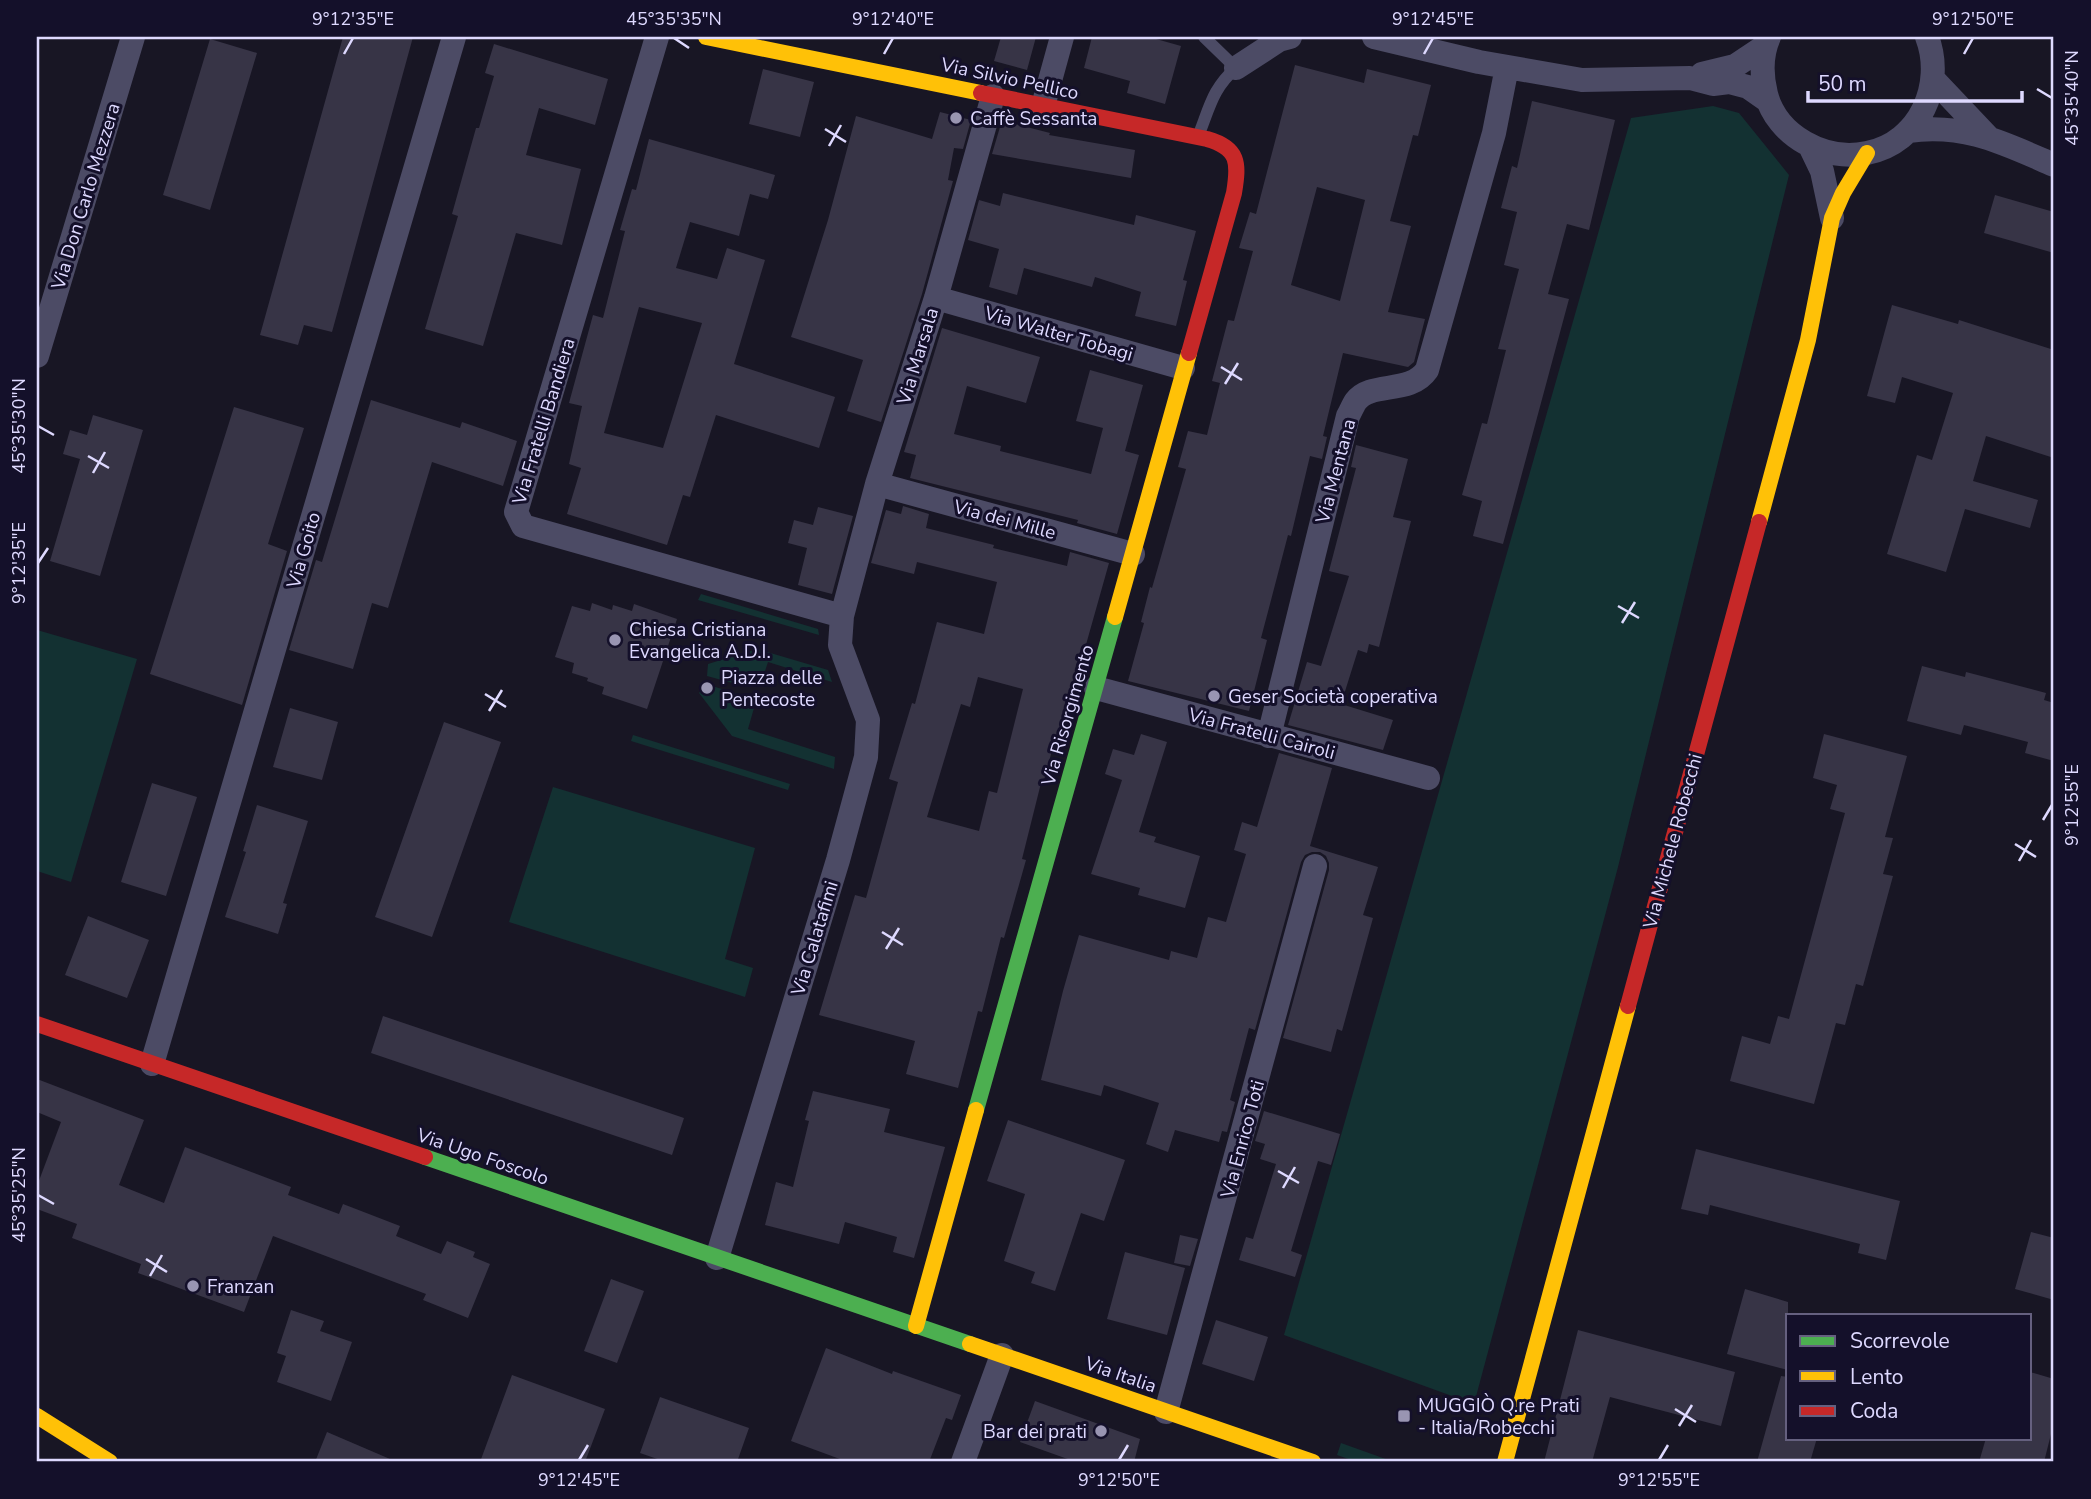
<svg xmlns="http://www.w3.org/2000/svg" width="2091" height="1499" viewBox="0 0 2091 1499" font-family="'Nunito Sans',sans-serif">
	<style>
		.green { fill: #133132 }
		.building { fill: #373446; fill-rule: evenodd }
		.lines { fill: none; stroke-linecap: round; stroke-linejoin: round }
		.lane { stroke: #4c4b65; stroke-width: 12 }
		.street { stroke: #4c4b65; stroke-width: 24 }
		.fast { stroke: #4caf50; stroke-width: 16 }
		.slow { stroke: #ffc107; stroke-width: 16 }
		.jam { stroke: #c62828; stroke-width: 16 }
		.ticks { fill: none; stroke: #ded9ff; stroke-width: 2.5 }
		.poi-dot { fill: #9995b2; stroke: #14102a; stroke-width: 2.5 }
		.labels { text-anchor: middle; stroke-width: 6; stroke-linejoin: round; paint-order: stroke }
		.street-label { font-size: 19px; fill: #ded9ff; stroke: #14102a }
		.poi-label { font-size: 19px; fill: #ded9ff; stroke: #14102a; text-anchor: start }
		.neatline { fill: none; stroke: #ded9ff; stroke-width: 2.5 }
		.ticks-label { font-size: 18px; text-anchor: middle; fill: #ded9ff }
	</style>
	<rect width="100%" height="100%" fill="#181624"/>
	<path class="green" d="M1713 106 1739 113 1789 175 1618 867 1474 1404 1284 1335 1631 118Z
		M701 594 818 629 819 635 698 600Z
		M37 630 137 659 71 882 37 871Z
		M757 649 828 670 832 682 768 662 762 680 747 687 707 676 708 664Z
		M706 684 744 696 754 708 748 729 835 757 834 769 732 736 699 693Z
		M633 735 790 784 788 790 631 741Z
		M553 787 755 848 725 959 753 968 745 997 509 922Z
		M1341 1443 1394 1462H1357L1337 1455Z"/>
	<path class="building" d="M343 37H413L332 332 304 325 298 345 260 335Z
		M1001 37H1036L1027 70 994 61Z
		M1092 37H1149L1181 46 1165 104 1127 93 1130 81 1084 68Z
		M210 39 257 53 210 210 163 195Z
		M494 44 608 79 595 125 539 108 526 155 581 169 562 245 516 233 483 346 425 329 458 216 452 214 476 128H479L494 76 485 73Z
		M1295 65 1364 83 1367 69 1431 85 1418 136 1413 135 1390 221 1411 226 1388 312 1425 319 1414 362 1408 367 1343 353 1323 436 1327 437 1322 459 1310 456 1291 536 1288 535 1270 604 1261 638 1267 640 1249 711 1128 681 1144 623 1141 622 1150 587 1152 588 1186 469 1178 467 1188 431 1207 435 1220 383 1212 381 1228 320 1234 321 1253 251 1239 248 1250 212 1256 214ZM1317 187 1365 200 1340 301 1291 285Z
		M763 69 814 82 800 137 749 124Z
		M1532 101 1615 120 1589 230 1567 224 1548 294 1569 299 1503 544 1473 536 1482 501 1462 495 1482 423 1487 424 1506 350 1498 349 1519 269 1504 265 1517 212 1501 208 1512 166 1517 168Z
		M940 112 971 120 963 149 954 148 948 180 953 181 922 294 881 422 847 411 863 360 791 337 828 220 856 116 932 139Z
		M1004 121 1050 133 1049 135 1135 150 1131 178 992 154 1000 127 1002 128Z
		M649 139 775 175 768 199 750 194 739 236 690 222 676 268 717 279 727 248 765 260 734 364 835 397 819 448 716 415 690 497 683 495 667 545 567 514 581 468 569 464 582 406 569 403 593 315 603 318 625 231 620 230 632 189 636 190ZM639 307 702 323 663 448 604 433Z
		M1003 193 1134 225 1136 215 1196 231 1183 280 1187 281 1176 326 1135 316 1141 292 1095 277 1092 287 1024 268 1017 295 989 287 999 249 968 240 979 200 1000 206Z
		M1995 195 2054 212V253L1984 233Z
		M1892 305 1958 324 1959 320 2054 350V458L1986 436 1973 481 2038 500 2030 528 1965 509 1946 572 1887 554 1917 455 1932 460 1953 393 1902 377 1895 403 1867 396Z
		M942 328 1040 357 1026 403 967 386 954 434 1001 446 1000 451 1091 474 1103 428 1076 421 1090 370 1143 385 1125 451 1139 455 1117 534 1077 523 1078 520 910 478 916 455 904 452Z
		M371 400 460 428 462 422 517 441 503 486 432 462 388 608 372 603 353 669 289 650 316 560 322 562Z
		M234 407 304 428 268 544 287 551 242 705 150 674Z
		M93 415 143 430 100 576 50 561 80 459 63 454 70 430 87 435Z
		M1356 445 1408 459 1393 517 1411 521 1379 647 1369 644 1367 653 1358 650 1341 704 1393 720 1383 750 1288 725 1307 662 1321 666 1349 576 1329 571 1356 468 1351 467Z
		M903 506 929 514 926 528 994 545 993 548 1067 566 1070 552 1109 563 1058 744 1054 743 1043 784 1041 783 1022 859 1026 860 1004 938 1001 937 982 1012 978 1011 958 1088 906 1074 915 1041 819 1015 855 895 866 898 898 782 889 779 912 703 915 704 937 622 984 634 997 582 917 562 914 574 871 563 886 510 901 514ZM978 677 1023 689 997 793 989 791 979 831 927 817 961 704 970 707Z
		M818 507 853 516 832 594 798 585 807 548 788 543 794 520 813 525Z
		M592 603 612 610 613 605 632 611 634 604 677 619 647 709 602 694 604 687 587 681 588 678 572 673 574 663 555 657 572 606 590 611Z
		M1922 666 1965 677 1966 672 2046 693 2044 700 2054 703V761L2025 753 2028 742 1964 725 1961 735 1907 721Z
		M290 708 338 722 322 780 273 767Z
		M444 722 501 742 432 937 375 917Z
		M1141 734 1167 742 1139 832 1156 837 1154 842 1200 856 1185 908 1138 895 1140 888 1091 874 1122 780 1105 774 1113 749 1134 755Z
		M1824 734 1907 756 1885 837 1893 838 1883 874 1893 876 1863 986 1856 984 1845 1025 1836 1023 1814 1104 1730 1081 1742 1036 1770 1044 1778 1016 1789 1019 1845 813 1830 809 1837 785 1813 778Z
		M1279 753 1332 768 1310 846 1378 867 1363 915 1373 918 1342 1031 1337 1029 1331 1052 1283 1038 1329 870V863L1326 856 1320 852H1312L1305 855 1301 862 1255 1030 1249 1028 1230 1100 1235 1102 1227 1132 1222 1131 1219 1142 1175 1130 1168 1152 1146 1144 1159 1103 1104 1085 1101 1096 1041 1080 1063 991 1079 935 1169 960 1171 951 1197 958 1208 917 1226 922 1246 854 1234 850 1242 822 1257 827Z
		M152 783 197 797 166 896 121 882Z
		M257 805 308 821 283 903 287 904 278 934 225 917 246 852 243 851Z
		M88 916 149 940 127 998 65 975Z
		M383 1016 684 1118 672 1155 371 1053Z
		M37 1079 144 1120 119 1185 164 1203 185 1147 291 1187 288 1195 339 1214 343 1204 400 1226 396 1236 441 1254 447 1241 475 1252 473 1257 490 1264 468 1318 423 1300 426 1294 273 1236 244 1312 138 1273 141 1264 72 1238 77 1224 37 1209V1186L61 1122 37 1112Z
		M813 1091 890 1109 884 1132 945 1147 914 1258 893 1252 897 1237 845 1222 839 1244 765 1225 776 1182 793 1187 809 1121 805 1120Z
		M1264 1111 1340 1134 1331 1165 1318 1161 1291 1251 1302 1255 1295 1277 1239 1260 1246 1237 1253 1239 1276 1164 1260 1159 1265 1144 1255 1141Z
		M1008 1120 1125 1160 1104 1221 1081 1213 1055 1291 1031 1283 1035 1272 1004 1261 1025 1194 987 1181Z
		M1696 1149 1900 1201 1886 1260 1858 1253 1860 1244 1710 1205 1708 1215 1681 1209Z
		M2031 1232 2054 1238V1300L2015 1289Z
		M1180 1235 1198 1239 1190 1266 1174 1263Z
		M1125 1252 1185 1268 1167 1335 1107 1319Z
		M611 1279 644 1291 617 1363 584 1351Z
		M1745 1289 1788 1302V1370L1727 1354Z
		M291 1310 324 1321 320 1331 352 1342 331 1401 277 1382 286 1356 277 1353Z
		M1216 1320 1268 1337 1254 1381 1202 1364Z
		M1578 1330 1735 1372 1721 1426 1610 1397 1592 1462H1544Z
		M826 1348 892 1374 893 1371 961 1395 952 1420 946 1418 929 1462H848L791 1441Z
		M2030 1372 2054 1379V1422L2044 1462H1979L1986 1438H2030Z
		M512 1375 605 1409 585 1462H480Z
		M1781 1376 1788 1377V1438H1817L1810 1462H1757Z
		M660 1397 749 1428 737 1462H666L640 1453Z
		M1035 1401 1140 1439 1134 1462H1076L1020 1442Z
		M327 1432 397 1462H315Z"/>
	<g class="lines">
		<path class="lane" d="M1199 134C1210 106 1213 88 1236 68L1204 37"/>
		<path class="street" d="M657 37 516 512 523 526 842 616
			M1374 37 1479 62 1582 80 1690 78 1713 84 1729 82 1748 87 1768 101
			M1769 37C1761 55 1761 74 1766 94 1777 136 1825 162 1867 153 1920 143 1945 84 1927 37
			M1236 68 1279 40 1290 37
			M1702 74 1735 66 1765 46
			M1934 80 1988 137
			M1043 106 1062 37
			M1908 131C1965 123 2003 143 2054 165
			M1810 146 1822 171 1832 218
			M936 298 1183 368
			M37 356 133 37
			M877 484 1133 554
			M1096 688 1428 778
			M1269 736 1348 416C1351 411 1353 405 1356 401 1371 381 1410 395 1427 370L1494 133 1507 67
			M152 1064 454 37
			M717 1258 838 860 866 757 868 720 840 645 842 616 877 484 936 298 993 96
			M1166 1412 1315 866
			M963 1462 1002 1355"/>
		<path class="fast" d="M976 1110 1115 617
			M425 1157 970 1344"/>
		<path class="slow" d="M706 37 981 93
			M1759 522 1808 340 1832 218 1843 193 1867 153
			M1115 617 1189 353
			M916 1326 976 1110
			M970 1344 1313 1462
			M37 1416 110 1462
			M1505 1462 1628 1006"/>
		<path class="jam" d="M981 93 1207 139C1239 148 1239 163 1234 193L1189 353
			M1628 1006 1759 522
			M37 1024 425 1157"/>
	</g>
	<path class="ticks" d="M674 38 689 48M344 54 353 38M884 54 893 38M1424 54 1433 38M1964 54 1973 38M2037 89 2052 98M825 129 846 142M829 146 841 125M1221 367 1242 380M1225 384 1238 363M38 426 54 435M88 456 109 468M93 473 105 452M38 563 48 548M1618 606 1639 618M1622 623 1635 602M485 694 506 707M489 711 502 690M2043 820 2052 805M2015 844 2036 857M2019 861 2031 840M882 932 903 945M886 949 899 928M1278 1171 1299 1183M1283 1188 1295 1167M38 1195 54 1204M146 1259 167 1272M150 1276 162 1255M1675 1409 1696 1422M1679 1426 1692 1405M579 1460 588 1445M1119 1460 1128 1445M1659 1460 1668 1445"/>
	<g class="poi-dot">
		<circle cx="956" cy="118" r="7"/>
		<circle cx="615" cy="640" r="7"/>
		<circle cx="707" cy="688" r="7"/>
		<circle cx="1214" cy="696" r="7"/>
		<circle cx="193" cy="1286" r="7"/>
		<rect x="1397" y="1409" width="14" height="14" rx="3.5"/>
		<circle cx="1101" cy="1431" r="7"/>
	</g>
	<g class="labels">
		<g class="street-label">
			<text transform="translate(1010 78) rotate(12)" y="7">Via Silvio Pellico</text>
			<text transform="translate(85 196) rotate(-73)" y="7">Via Don Carlo Mezzera</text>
			<text transform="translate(1059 333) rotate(16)" y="7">Via Walter Tobagi</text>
			<text transform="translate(917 356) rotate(-73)" y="7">Via Marsala</text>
			<text transform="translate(543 421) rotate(-73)" y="7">Via Fratelli Bandiera</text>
			<text transform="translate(1335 471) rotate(-75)" y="7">Via Mentana</text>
			<text transform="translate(1005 519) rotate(15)" y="7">Via dei Mille</text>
			<text transform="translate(303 550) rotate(-74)" y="7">Via Goito</text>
			<text transform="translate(1067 715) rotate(-74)" y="7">Via Risorgimento</text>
			<text transform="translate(1262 733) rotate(15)" y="7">Via Fratelli Cairoli</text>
			<text transform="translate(1672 841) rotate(-75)" y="7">Via Michele Robecchi</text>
			<text transform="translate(814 938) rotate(-73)" y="7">Via Calatafimi</text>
			<text transform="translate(1242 1139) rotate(-75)" y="7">Via Enrico Toti</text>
			<text transform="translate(483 1156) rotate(19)" y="7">Via Ugo Foscolo</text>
			<text transform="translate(1121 1374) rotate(19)" y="7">Via Italia</text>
		</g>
		<g class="poi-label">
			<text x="970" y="125">Caffè Sessanta</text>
			<text x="629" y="636">Chiesa Cristiana<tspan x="629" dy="22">Evangelica A.D.I.</tspan></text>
			<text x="721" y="684">Piazza delle<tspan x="721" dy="22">Pentecoste</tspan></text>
			<text x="1228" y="703">Geser Società coperativa</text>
			<text x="207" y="1293">Franzan</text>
			<text x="1418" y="1412">MUGGIÒ Q.re Prati<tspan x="1418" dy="22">- Italia/Robecchi</tspan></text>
			<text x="1087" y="1438" text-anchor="end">Bar dei prati</text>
		</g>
	</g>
	<rect width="2091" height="1499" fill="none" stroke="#14102a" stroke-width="77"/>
	<rect x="1786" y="1314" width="245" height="126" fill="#14102a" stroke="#65607f" stroke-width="2"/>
	<rect x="1800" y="1336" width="35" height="10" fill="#4caf50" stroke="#65607f" stroke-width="2"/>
	<text x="1850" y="1348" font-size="21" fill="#ded9ff">Scorrevole</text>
	<rect x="1800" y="1371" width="35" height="10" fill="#ffc107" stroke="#65607f" stroke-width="2"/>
	<text x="1850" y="1384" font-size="21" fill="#ded9ff">Lento</text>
	<rect x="1800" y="1406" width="35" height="10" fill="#c62828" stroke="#65607f" stroke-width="2"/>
	<text x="1850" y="1418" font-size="21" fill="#ded9ff">Coda</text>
	<path d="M1808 91v10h214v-10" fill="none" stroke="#ded9ff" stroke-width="3.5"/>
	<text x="1818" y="91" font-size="21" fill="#ded9ff" stroke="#14102a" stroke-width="5" paint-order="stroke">50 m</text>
	<rect x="38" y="38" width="2014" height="1422" class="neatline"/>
	<g class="ticks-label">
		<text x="353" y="25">9°12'35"E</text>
		<text x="674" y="25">45°35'35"N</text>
		<text x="893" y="25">9°12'40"E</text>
		<text x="1433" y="25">9°12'45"E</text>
		<text x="1973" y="25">9°12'50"E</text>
		<text transform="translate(2072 98) rotate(-90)" y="6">45°35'40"N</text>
		<text transform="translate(19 426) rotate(-90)" y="6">45°35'30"N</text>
		<text transform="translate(19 563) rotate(-90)" y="6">9°12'35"E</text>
		<text transform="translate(2072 805) rotate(-90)" y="6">9°12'55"E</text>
		<text transform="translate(19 1195) rotate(-90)" y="6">45°35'25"N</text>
		<text x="579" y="1486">9°12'45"E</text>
		<text x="1119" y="1486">9°12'50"E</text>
		<text x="1659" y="1486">9°12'55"E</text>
	</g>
</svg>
